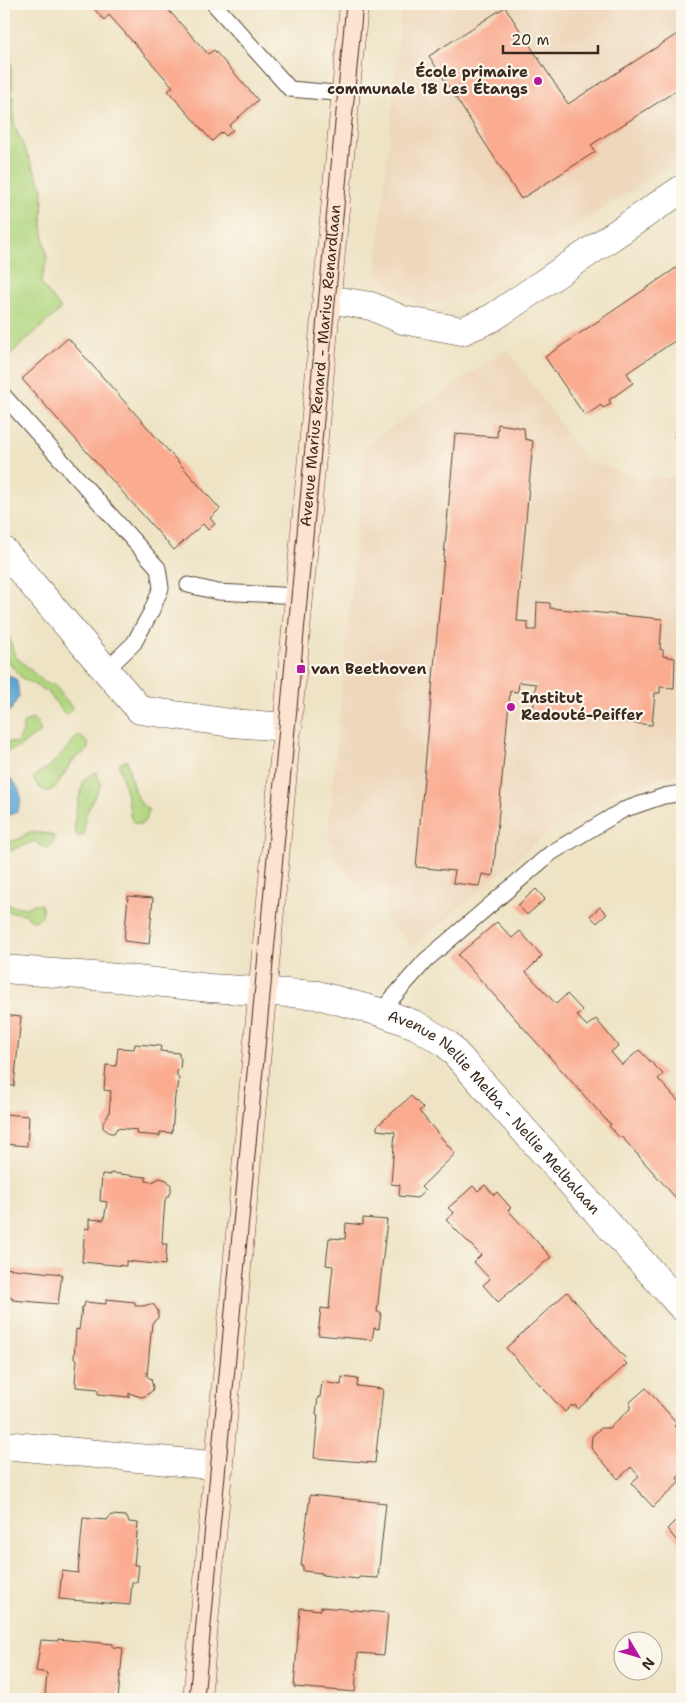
<svg xmlns="http://www.w3.org/2000/svg" width="686" height="1703" viewBox="0 0 686 1703" font-family="'Shantell Sans',sans-serif">
	<style>
		.built { fill: #eed7bb }
		.green { fill: #b0d57e; stroke: #76804e }
		.water { fill: #5ca5d3; stroke: #4c6878 }
		.building { fill: #faab90 }
		.lines { fill: none; stroke-linecap: round; stroke-linejoin: round }
		.lane-casing { stroke: #564637; stroke-width: 17 }
		.street-casing { stroke: #564637; stroke-width: 29 }
		.secondary-casing { stroke: #564637; stroke-width: 29 }
		.lane { stroke: #fff; stroke-width: 15 }
		.street { stroke: #fff; stroke-width: 28 }
		.secondary { stroke: #fde4d0; stroke-width: 28 }
		.tram { stroke: #3b2a1e; stroke-width: 1 }
		.poi-dot { fill: #b5179e; stroke: #fbf7ec; stroke-width: 2 }
		.labels { text-anchor: middle; stroke-width: 4.5; stroke-linejoin: round; paint-order: stroke }
		.poi-label { font-size: 15px; font-weight: bold; fill: #3b2a1e; stroke: #fbf7ec; text-anchor: start }
		.street-label { font-size: 15px; fill: #3b2a1e; stroke: #fbf7ec }
	</style>
	<rect width="100%" height="100%" fill="#fbf7ec"/>
	<filter id="ink" filterUnits="userSpaceOnUse"><feTurbulence type="fractalNoise" baseFrequency=".02" numOctaves="2"/><feDisplacementMap in="SourceGraphic" scale="10" xChannelSelector="R" yChannelSelector="G"/><feConvolveMatrix kernelMatrix="1 2 1 2 8 2 1 2 1" color-interpolation-filters="sRGB"/></filter>
	<filter id="wash" filterUnits="userSpaceOnUse"><feTurbulence type="fractalNoise" baseFrequency=".0096" numOctaves="4" result="noise"/><feDisplacementMap in="SourceGraphic" scale="20" xChannelSelector="R" yChannelSelector="G"/><feGaussianBlur stdDeviation="1.12" result="paint"/><feColorMatrix in="noise" values="0 0 0 0 0 0 0 0 0 0 0 0 0 0 0 0 0 1.4 0 .05"/><feComposite in="paint" operator="in"/></filter>
	<g filter="url(#wash)">
		<rect width="100%" height="100%" fill="#eee3c4"/>
		<path class="built" d="M402 4H682V158L476 290 423 307 376 274Z
			M507 349 586 460 637 478H682V774L656 778 614 790 553 828 413 947 336 861 328 836 365 445Z"/>
		<path class="green" d="M4 4H8L14 125 43 189 42 226 47 259 41 283 61 309 4 360Z
			M4 628H6L15 656 45 683 54 684 73 709 66 716 48 692 22 678 6 659 4 655Z
			M32 719 37 722 40 729V733C24 739 25 750 4 751V735V741L16 743 24 731 22 728 24 722Z
			M79 735 89 744 87 751 75 758 69 766 56 787 47 792 39 787 33 778 41 771 48 768Z
			M127 760C131 778 133 800 149 810L146 820 141 824 134 823 130 816V810L119 764Z
			M96 772 101 784 85 816 84 834 78 837C69 825 81 793 84 779Z
			M29 832 49 834 55 837 50 848 43 847 35 841 9 851 4 850V835L9 842 19 839Z
			M4 904 26 908 34 904H41C44 913 43 921 32 921L25 914 4 911Z"/>
		<path class="water" d="M4 672 17 680 19 696 11 710 4 714Z
			M4 775C13 778 21 789 21 799 21 803 18 808 17 812L4 817Z"/>
		<g id="blocks">
			<path class="building" d="M90 4H163L208 54 214 50 258 100 229 126 233 130 226 136 222 132 212 141 168 91 173 87 109 15 104 20Z
				M505 7 568 104 682 31V87L591 145 595 152 521 199 429 56Z
				M682 264V336L627 373 633 383 609 400 611 404 603 408 601 405 585 416 545 357Z
				M68 338 220 509 210 518 215 524 208 530 203 524 174 550 22 379Z
				M498 424 524 428 525 439 533 441 517 621 528 622V630H536L537 602 550 603V608L662 619 660 649 663 650V656L675 658 674 688 660 687V693H655L652 725 533 714 536 684 519 682 518 692 510 691 493 876 482 874 479 886 453 883 455 871 416 867 455 434 497 437Z
				M682 432V447L674 436Z
				M536 889 545 899 527 915 518 905Z
				M128 896 153 898 149 944 124 941Z
				M600 907 607 914 597 923 590 916Z
				M497 922 512 938 520 931 542 956 526 972 556 1004 567 994 583 1011 577 1016 587 1026 596 1019 618 1046 611 1052 622 1065 639 1050 663 1074 658 1079 682 1105V1205L622 1137 620 1138 609 1126 611 1124 608 1122 458 955Z
				M4 1015 21 1017 14 1086 4 1085Z
				M135 1044 161 1046 160 1051 179 1053V1056L181 1059 180 1069 177 1071V1076L179 1079 178 1088 176 1091 175 1096 172 1133 160 1132V1136L136 1134 137 1130 117 1128 114 1133H110L103 1128V1122L109 1114 111 1091 104 1090 106 1065 116 1066 118 1048 134 1049Z
				M411 1096 423 1108 419 1111 455 1154 421 1187 425 1191 417 1198 399 1196 400 1185 391 1184 395 1132 377 1130V1126Z
				M4 1114 29 1116 27 1146 4 1144Z
				M111 1173 146 1177V1181L152 1182 160 1178 167 1180 171 1185V1193L165 1200 163 1226 162 1244H167L165 1265 126 1261V1266L82 1262 85 1228 89 1229V1219L104 1220 107 1202 100 1201 102 1174 111 1175Z
				M485 1185 494 1195 497 1192 511 1208 508 1210 551 1257 498 1302 483 1285 490 1279 474 1262 481 1255 446 1220 454 1213 448 1208 473 1186 478 1191Z
				M363 1218 387 1220 377 1312H381L379 1329 374 1328 372 1340 318 1335 321 1308 329 1309 331 1285 333 1266 326 1265 329 1238 345 1239 346 1223 363 1225Z
				M4 1268 62 1274 58 1304 12 1300 13 1298 4 1297Z
				M567 1292 626 1359 624 1361 627 1364 578 1409 575 1405 573 1407 572 1405 565 1412 506 1348Z
				M106 1299 135 1302V1306H143L150 1304 154 1305 158 1311V1318L152 1323 147 1376 151 1379 153 1387 152 1391 145 1396 141 1397 129 1393V1397L98 1394V1389L76 1387V1382H75L77 1359H74L76 1329 79 1330 82 1307H84L85 1302 106 1304Z
				M342 1377 358 1379 357 1386 383 1389 375 1463 314 1458 318 1415 316 1414 318 1397H320L322 1382 341 1385Z
				M646 1388 677 1423 674 1426 682 1434V1473L677 1478 680 1482 653 1507 631 1483 639 1476 631 1467 618 1479 591 1448 592 1436 601 1428H609L630 1409V1402Z
				M310 1495 386 1503 378 1578 359 1577 358 1579 322 1575V1573L303 1571V1566H301Z
				M682 1514V1547L667 1529Z
				M111 1515 126 1516 129 1522 138 1523 134 1565H139L137 1582H132L130 1605 59 1599 62 1571 78 1573 83 1518 107 1520Z
				M321 1607 388 1613 384 1655 358 1653 355 1692 294 1687 300 1608 321 1610Z
				M58 1639 113 1644V1647L123 1648 118 1699H40L41 1695 45 1696 47 1673 36 1671 41 1640 58 1641Z"/>
		</g>
	</g>
	<g filter="url(#ink)">
		<use href="#blocks" fill-opacity="0" stroke="#564637" stroke-width="1"/>
		<g class="lines">
			<defs>
				<path id="lane" d="M214 4 290 89 346 94
					M4 396 158 568 161 588 151 612 134 643 106 670
					M188 585 218 592 300 596
					M380 1012 426 960 551 853 623 810 664 796 682 793"/>
				<g id="street">
					<path d="M327 299 371 306 403 320 462 331 492 318 682 189"/>
					<path d="M4 551 140 710 231 723 288 727"/>
					<path id="s1" d="M4 969 118 978 210 988 318 995 380 1012 416 1025 447 1044 682 1307"/>
					<path d="M4 1445 220 1466"/>
				</g>
				<g id="secondary">
					<path id="s2" d="M197 1699 354 4"/>
				</g>
			</defs>
			<use href="#lane" class="lane-casing"/>
			<use href="#street" class="street-casing"/>
			<use href="#secondary" class="secondary-casing"/>
			<use href="#lane" class="lane"/>
			<use href="#street" class="street"/>
			<use href="#secondary" class="secondary"/>
			<path class="tram" d="M189 1699 346 4
				M204 1699 363 4"/>
		</g>
	</g>
	<g class="poi-dot">
		<circle cx="538" cy="81" r="5"/>
		<rect x="296" y="664" width="10" height="10" rx="2.5"/>
		<circle cx="511" cy="707" r="5"/>
	</g>
	<g class="labels">
		<g class="poi-label">
			<text x="528" y="77" text-anchor="end">École primaire<tspan x="528" dy="17">communale 18 Les Étangs</tspan></text>
			<text x="311" y="674">van Beethoven</text>
			<text x="521" y="703">Institut<tspan x="521" dy="17">Redouté-Peiffer</tspan></text>
		</g>
		<g class="street-label">
			<text dy="5" stroke="none"><textPath href="#s2" startOffset="1339">Avenue Marius Renard - Marius Renardlaan</textPath></text>
			<text dy="5" stroke="none"><textPath href="#s1" startOffset="534">Avenue Nellie Melba - Nellie Melbalaan</textPath></text>
		</g>
	</g>
	<rect width="686" height="1703" fill="none" stroke="#fbf7ec" stroke-width="20"/>
	<g transform="translate(638 1656) rotate(128)"><circle r="24" fill="#fbf7ec" stroke="#aea59a"/>
	<path d="M0-4L9 19L0 12L-9 19Z" fill="#b5179e"/>
	<text y="-8" font-size="14" font-weight="bold" text-anchor="middle" fill="#3b2a1e">N</text>
	</g>
	<path d="M503 45v8h95v-8" fill="none" stroke="#3b2a1e" stroke-width="2.5"/>
	<text x="511" y="45" font-size="15" fill="#3b2a1e" stroke="#fbf7ec" stroke-width="4" paint-order="stroke">20 m</text>
</svg>
